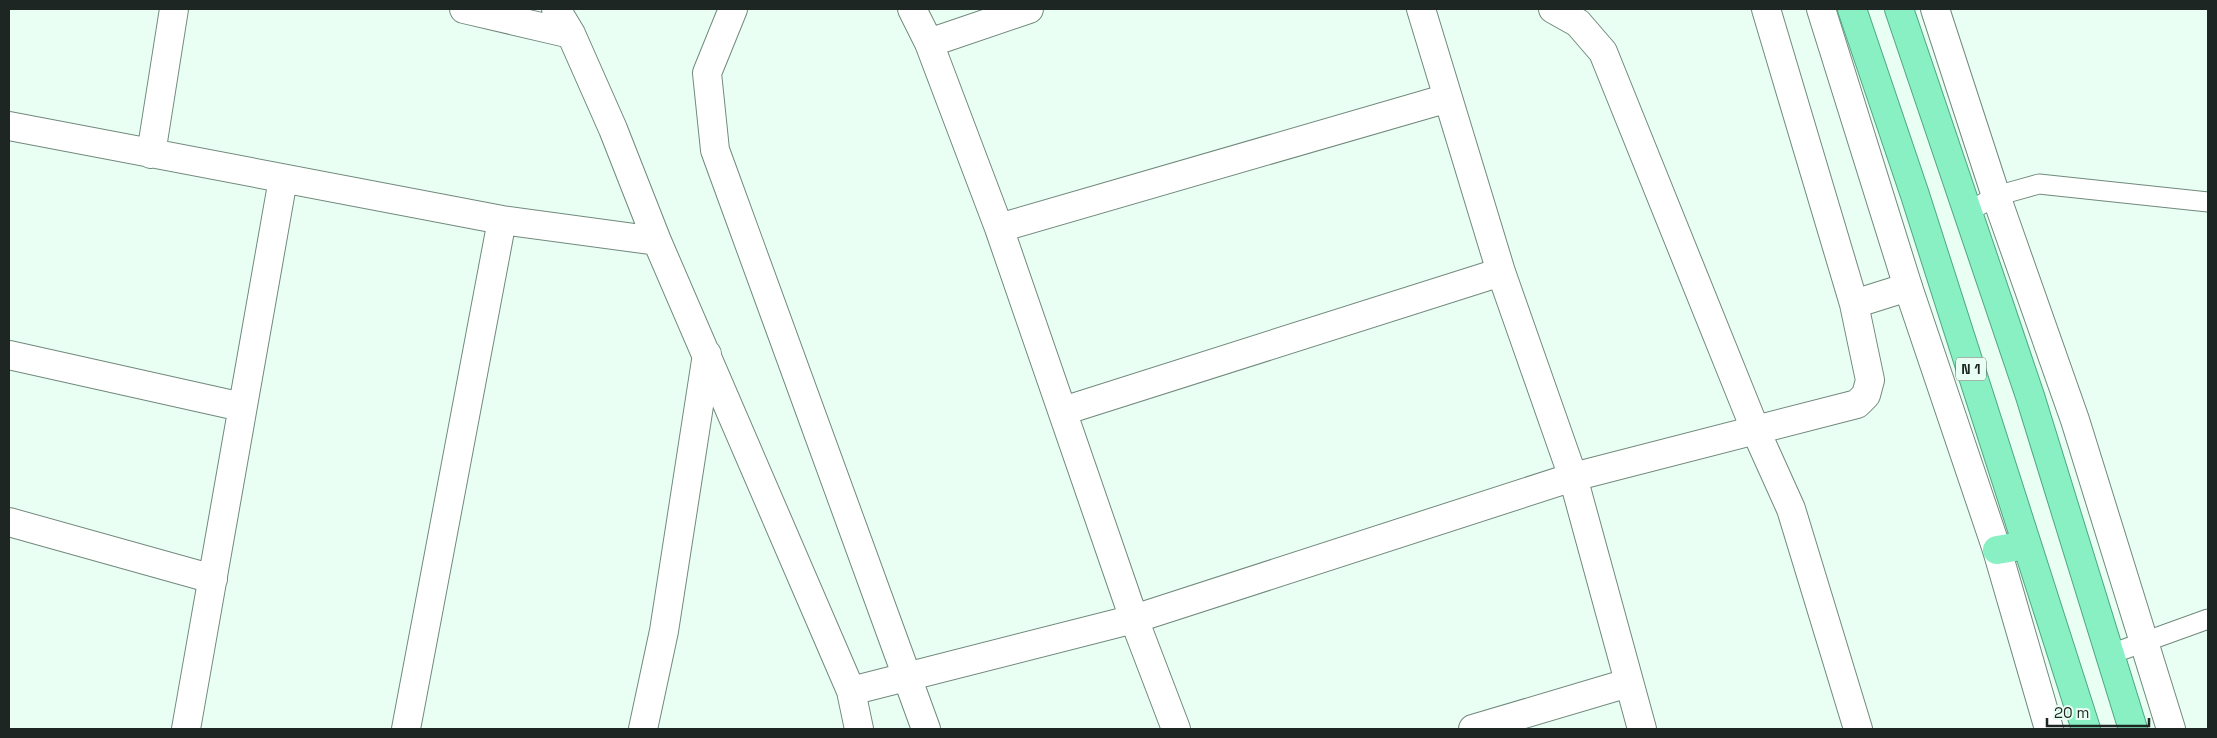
<svg xmlns="http://www.w3.org/2000/svg" width="2217" height="738" viewBox="0 0 2217 738" font-family="'Space Grotesk',sans-serif">
	<style>
		.lines { fill: none; stroke-linecap: round; stroke-linejoin: round }
		.service-casing { stroke: #71897c; stroke-width: 21 }
		.minor-casing { stroke: #71897c; stroke-width: 30 }
		.tertiary-casing { stroke: #71897c; stroke-width: 30 }
		.trunk-casing { stroke: #4fa781; stroke-width: 30 }
		.service { stroke: #fff; stroke-width: 19 }
		.minor { stroke: #fff; stroke-width: 28 }
		.tertiary { stroke: #fff; stroke-width: 28 }
		.trunk { stroke: #88f0c3; stroke-width: 28 }
		.labels { text-anchor: middle; stroke-width: 4; stroke-linejoin: round; paint-order: stroke }
		.shield { fill: #eafff4; stroke: #5a6761; stroke-width: 1 }
		.shield-label { font-size: 14px; font-weight: bold; fill: #1d2622 }
	</style>
	<rect width="100%" height="100%" fill="#eafff4"/>
	<g class="lines">
		<defs>
			<path id="service" d="M1968 212 1996 196 2039 184 2208 202
				M2111 654 2208 619"/>
			<path id="minor" d="M464 9 571 34
				M556 9 571 34 613 129 657 241 851 691 859 729
				M733 9 707 73 715 150 926 729
				M912 9 929 43 999 228 1134 619 1176 729
				M1421 9 1501 272 1573 477 1642 729
				M1553 9 1578 23 1603 52 1755 429 1791 509 1858 729
				M1766 9 1854 304
				M929 43 1029 9
				M9 126 502 220 657 241
				M151 154 174 9
				M999 228 1448 98
				M9 355 242 407
				M1063 411 1501 272
				M9 522 213 579
				M851 691 1134 619 1573 477 1857 404 1866 395 1870 380 1854 304 1908 287
				M186 729 283 179
				M406 729 502 220
				M643 729 664 631 707 354
				M1473 729 1628 683"/>
			<path id="tertiary" d="M1821 9 1908 287 1997 550 2049 729
				M1935 9 1996 196 2075 420 2171 729"/>
			<path id="trunk" d="M1852 9 1915 195 2086 729
				M1899 9 2030 396 2133 729
				M1997 550 2027 545"/>
		</defs>
		<use href="#service" class="service-casing"/>
		<use href="#minor" class="minor-casing"/>
		<use href="#tertiary" class="tertiary-casing"/>
		<use href="#trunk" class="trunk-casing"/>
		<use href="#service" class="service"/>
		<use href="#minor" class="minor"/>
		<use href="#tertiary" class="tertiary"/>
		<use href="#trunk" class="trunk"/>
	</g>
	<g class="labels">
		<rect class="shield" x="1956" y="357.5" width="30" height="23" rx="4"/>
		<g class="shield-label">
			<text x="1971" y="374">N 1</text>
		</g>
	</g>
	<rect width="2217" height="738" fill="none" stroke="#1d2622" stroke-width="20"/>
	<path d="M2047 718v8h102v-8" fill="none" stroke="#1d2622" stroke-width="2.5"/>
	<text x="2054" y="718" font-size="15" fill="#1d2622" stroke="#eafff4" stroke-width="4" paint-order="stroke">20 m</text>
</svg>
